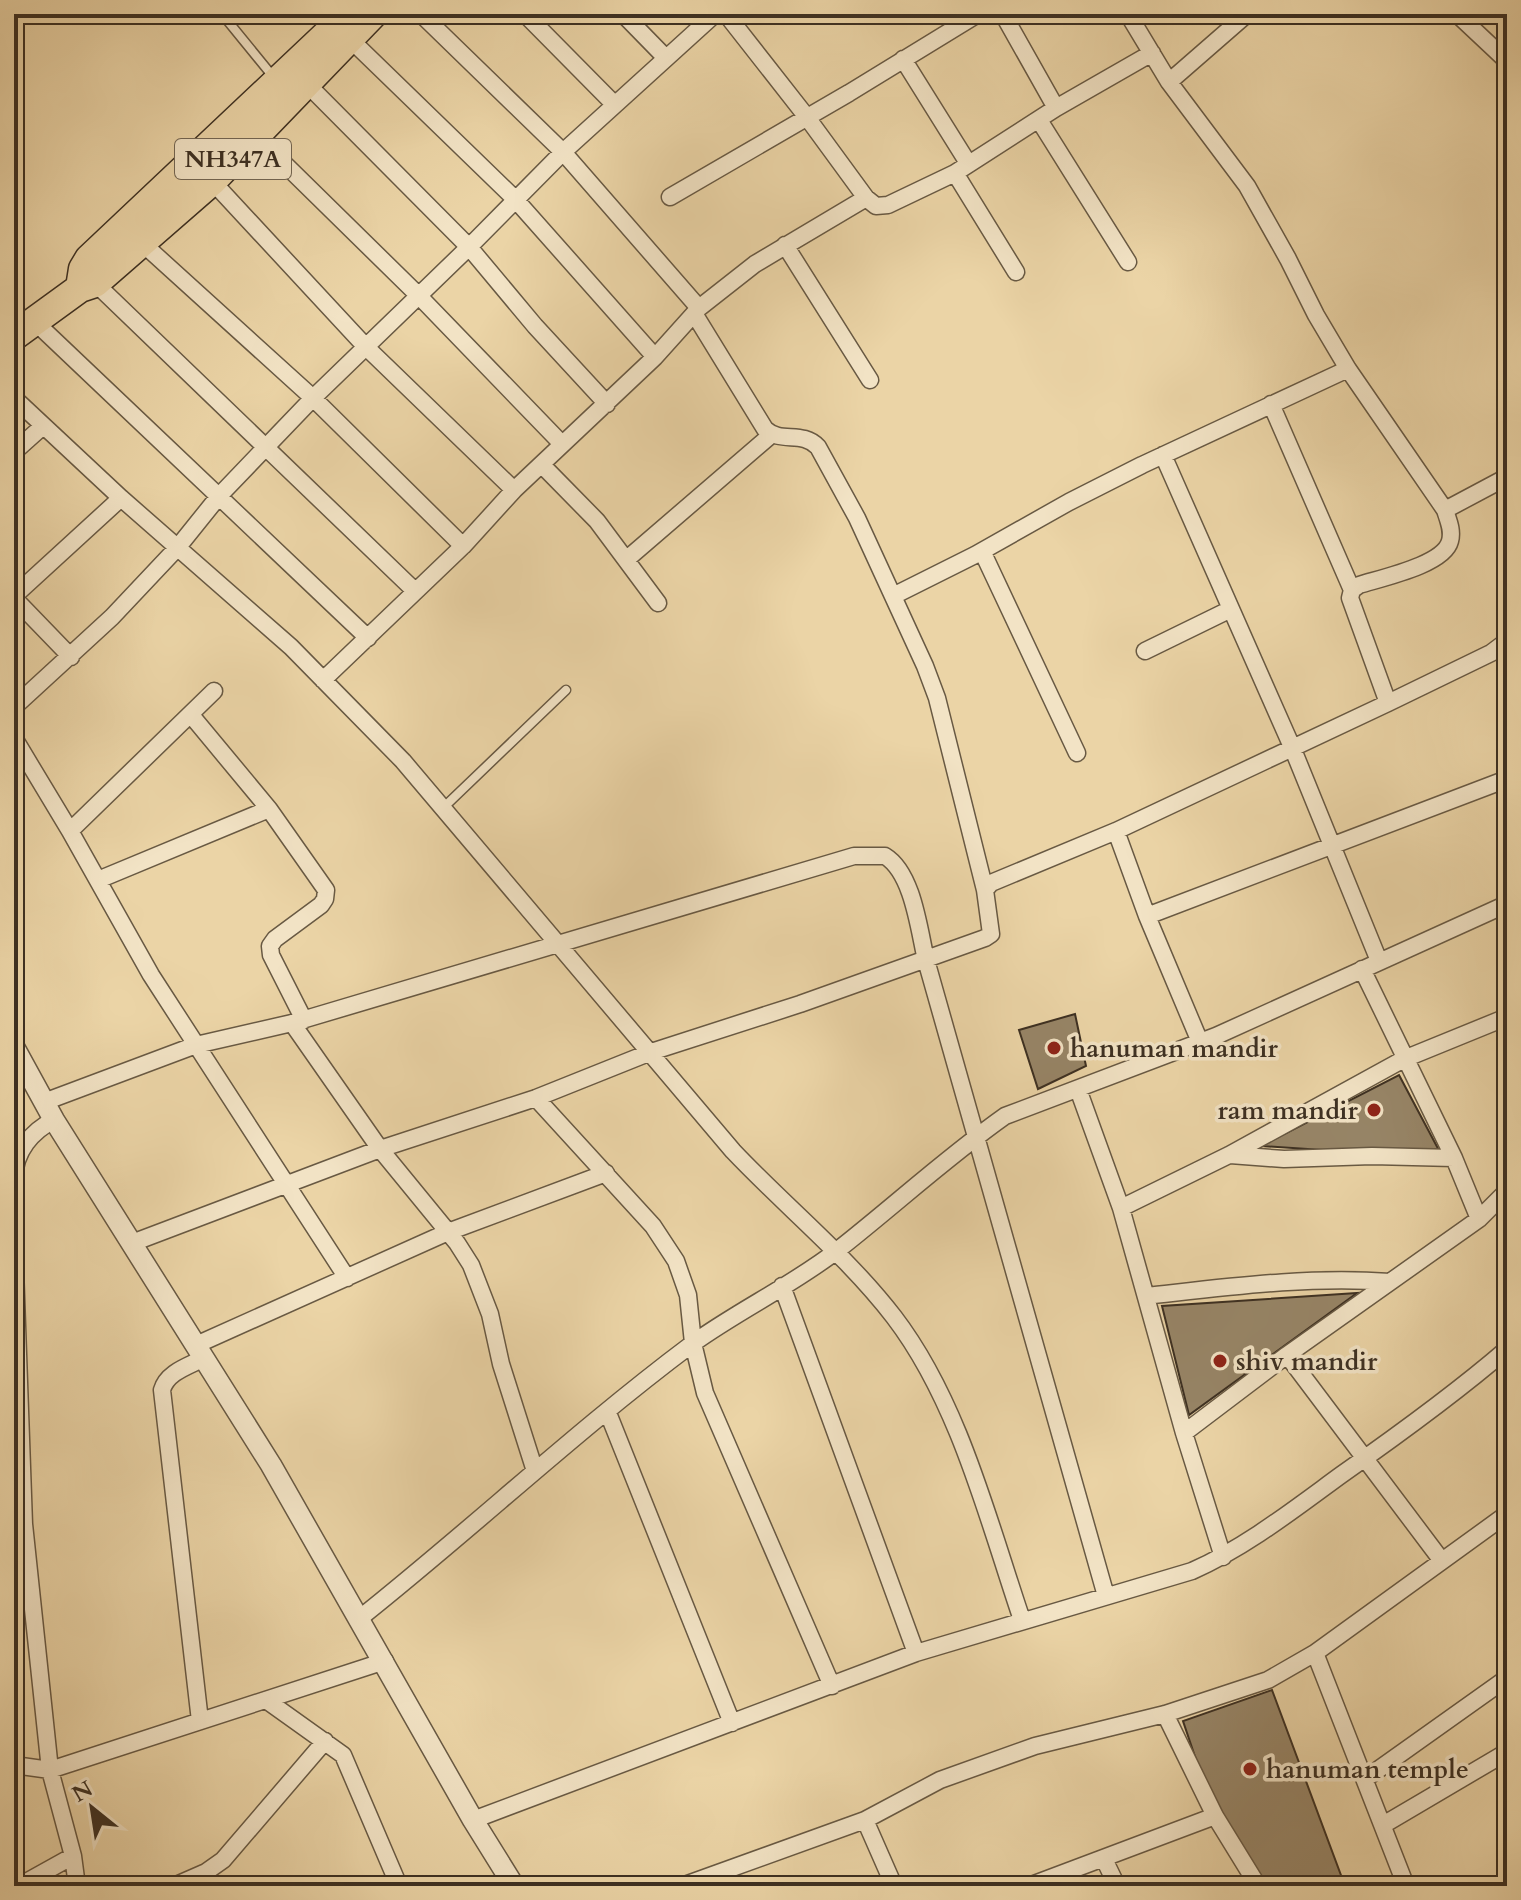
<svg xmlns="http://www.w3.org/2000/svg" width="1521" height="1900" viewBox="0 0 1521 1900" font-family="Cardo,serif">
	<style>
		.building { fill: #978567; stroke: #3d3022; stroke-width: 2 }
		.lines { fill: none; stroke-linecap: round; stroke-linejoin: round }
		.service-casing { stroke: #685943; stroke-width: 11 }
		.minor-casing { stroke: #685943; stroke-width: 19 }
		.tertiary-casing { stroke: #685943; stroke-width: 23 }
		.trunk-casing { stroke: #3d3022; stroke-width: 31 }
		.path { stroke: #3d3022; stroke-width: 3; stroke-dasharray: 6 4; stroke-linecap: butt }
		.service { stroke: #f2e3c5; stroke-width: 8 }
		.minor { stroke: #f2e3c5; stroke-width: 16 }
		.tertiary { stroke: #f2e3c5; stroke-width: 20 }
		.trunk { stroke: #ebd4a6; stroke-width: 28 }
		.rail-casing { stroke: #3d3022; stroke-width: 9 }
		.rail { stroke: #f2e3c5; stroke-width: 6; stroke-dasharray: 18; stroke-linecap: butt }
		.poi-dot { fill: #8f2418; stroke: #f2e3c5; stroke-width: 3 }
		.labels { text-anchor: middle; stroke-width: 7; stroke-linejoin: round; paint-order: stroke }
		.shield { fill: #f2e3c5; stroke: #736653; stroke-width: 2 }
		.shield-label { font-size: 24px; font-weight: bold; fill: #3d3022 }
		.poi-label { font-size: 26px; font-weight: bold; fill: #3d3022; stroke: #f2e3c5; text-anchor: start }
	</style>
	<rect width="100%" height="100%" fill="#ebd4a6"/>
	<filter id="stains"><feTurbulence type="fractalNoise" baseFrequency=".0025" numOctaves="4"/><feColorMatrix values="0 0 0 0 .2 0 0 0 0 .09 0 0 0 0 .02 0 0 0 .5 -.17"/></filter>
	<radialGradient id="worn" r=".72"><stop offset=".6" stop-color="#630" stop-opacity="0"/><stop offset="1" stop-color="#630" stop-opacity=".3"/></radialGradient>
	<path class="building" d="M1075 1014 1086 1066 1038 1089 1019 1030Z
		M1399 1075 1443 1158 1261 1146Z
		M1357 1293 1189 1415 1162 1306Z
		M1272 1690 1345 1886H1258L1215 1816 1183 1721Z"/>
	<g class="lines">
		<defs>
			<path id="service" d="M222 14 275 79
				M443 808 566 690"/>
			<path id="minor" d="M421 14 563 152 699 308
				M525 14 614 104
				M623 14 665 57
				M726 14 806 116 866 198 876 206 888 205 955 173 1056 108 1152 53
				M1003 14 1056 108
				M1128 14 1169 82 1247 186 1288 259 1316 315 1348 369 1445 510C1448 520 1453 530 1450 541 1444 565 1381 578 1359 585L1352 590 1350 598 1388 703
				M1457 14 1507 61
				M350 39 515 199 655 357
				M903 59 968 163
				M302 79 469 247 535 326 607 404
				M1169 82 1247 14
				M1039 120 1128 262
				M256 136 418 295 562 444
				M955 173 1016 272
				M212 181 366 347 514 490
				M670 197 849 93 978 14
				M141 242 313 398 463 546
				M785 245 870 380
				M95 283 415 591
				M695 315 765 429C781 444 802 430 818 447L857 518 925 666 937 698 985 890
				M33 320 368 638
				M14 398 121 498 291 647 403 761 733 1151C786 1207 847 1256 894 1317 959 1402 988 1520 1022 1620
				M1271 404 1352 590
				M14 452 43 426
				M1163 455 1292 747 1379 961
				M542 465 597 521 658 603
				M1445 510 1507 477
				M982 551 1077 753
				M627 559 771 435
				M14 596 121 498
				M893 596 975 555 1069 502 1142 465 1348 369
				M14 598 71 657
				M1145 651 1231 609
				M323 680 463 546 514 490 655 357 699 308 755 264 866 198
				M14 707 112 617 178 547 219 496 313 398 469 247 563 152 715 14
				M191 715 269 809 326 890 325 899 321 905 275 939 270 946 271 955 304 1020
				M14 738 70 831 151 975 347 1278
				M70 831 214 691
				M1116 831 1147 916 1200 1042
				M98 880 269 809
				M1147 916 1507 779
				M1362 969 1454 1158 1479 1219
				M292 1023 380 1149 457 1243 471 1265 490 1314 501 1364 535 1471
				M14 1087 27 1075
				M1078 1089 1121 1208 1184 1433 1223 1557
				M536 1098 653 1226 676 1261 688 1295 693 1343 705 1393 832 1686
				M44 1102 196 1045 292 1023 854 856H885C913 873 919 930 926 960L1106 1596
				M1230 1155 1284 1159 1372 1156 1454 1158
				M14 1178C15 1151 32 1131 54 1120
				M1121 1208 1229 1155 1404 1059 1507 1017
				M14 1240 24 1524 50 1770 14 1765
				M132 1243 380 1149 536 1098 651 1052 800 1004 985 938 991 934 985 890 991 883 1116 831 1388 703 1491 653 1507 641
				M782 1286 916 1653
				M1146 1296C1228 1287 1308 1276 1390 1282
				M196 1345 448 1232 606 1173
				M1287 1355 1442 1561
				M608 1413 732 1723
				M1184 1433 1287 1355 1479 1219 1507 1191
				M360 1618C472 1529 577 1430 692 1344 739 1310 793 1285 839 1249 895 1205 947 1157 1005 1116L1216 1036 1507 904
				M1315 1653 1406 1886
				M266 1700 343 1755 399 1886
				M1165 1714 1215 1816 1258 1886
				M200 1721 162 1390C167 1372 189 1366 204 1358
				M1365 1779 1507 1678
				M473 1820 916 1653 1192 1571C1246 1547 1293 1510 1341 1475 1398 1435 1455 1394 1507 1349
				M865 1820 894 1886
				M1383 1825 1507 1752
				M1104 1859 1117 1886
				M19 1886 73 1856
				M77 1886 73 1856 50 1770 385 1661
				M174 1886 206 1872 223 1860 325 1741
				M682 1886 865 1820 940 1780 1035 1746 1165 1714 1268 1680 1315 1653 1507 1514
				M1029 1886 1215 1816"/>
			<path id="tertiary" d="M14 1047 54 1120 271 1465 473 1820 514 1886"/>
			<path id="trunk" d="M80 288 83 269 89 259 339 23
				M14 336 80 288 95 283 212 181 373 14"/>
		</defs>
		<use href="#service" class="service-casing"/>
		<use href="#minor" class="minor-casing"/>
		<use href="#tertiary" class="tertiary-casing"/>
		<use href="#trunk" class="trunk-casing"/>
		<path class="path" d="M111 14 113 16 116 14"/>
		<use href="#service" class="service"/>
		<use href="#minor" class="minor"/>
		<use href="#tertiary" class="tertiary"/>
		<use href="#trunk" class="trunk"/>
		<defs>
			<path id="rail" d="M14 26 26 14"/>
		</defs>
		<use href="#rail" class="rail-casing"/>
		<use href="#rail" class="rail"/>
	</g>
	<g class="poi-dot">
		<circle cx="1054" cy="1048" r="8"/>
		<circle cx="1374" cy="1110" r="8"/>
		<circle cx="1220" cy="1361" r="8"/>
		<circle cx="1250" cy="1769" r="8"/>
	</g>
	<g class="labels">
		<rect class="shield" x="175" y="139" width="116" height="40" rx="6"/>
		<g class="shield-label">
			<text x="233" y="167">NH347A</text>
		</g>
		<g class="poi-label">
			<text x="1070" y="1057">hanuman mandir</text>
			<text x="1358" y="1119" text-anchor="end">ram mandir</text>
			<text x="1236" y="1370">shiv mandir</text>
			<text x="1266" y="1778">hanuman temple</text>
		</g>
	</g>
	<rect width="1521" height="1900" fill="none" stroke="#ebd4a6" stroke-width="48"/>
	<rect x="16" y="16" width="1489" height="1868" fill="none" stroke="#3d3022" stroke-width="4"/>
	<rect x="24" y="24" width="1473" height="1852" fill="none" stroke="#3d3022" stroke-width="2"/>
	<g transform="translate(92 1808) rotate(330)" stroke="#f2e3c5" stroke-width="6" paint-order="stroke">
	<path d="M0-6L14 30L0 20L-14 30Z" fill="#3d3022"/>
	<text y="-12" font-size="22" font-weight="bold" text-anchor="middle" fill="#3d3022">N</text>
	</g>
	<rect width="100%" height="100%" filter="url(#stains)"/>
	<rect width="100%" height="100%" fill="url(#worn)"/>
</svg>
